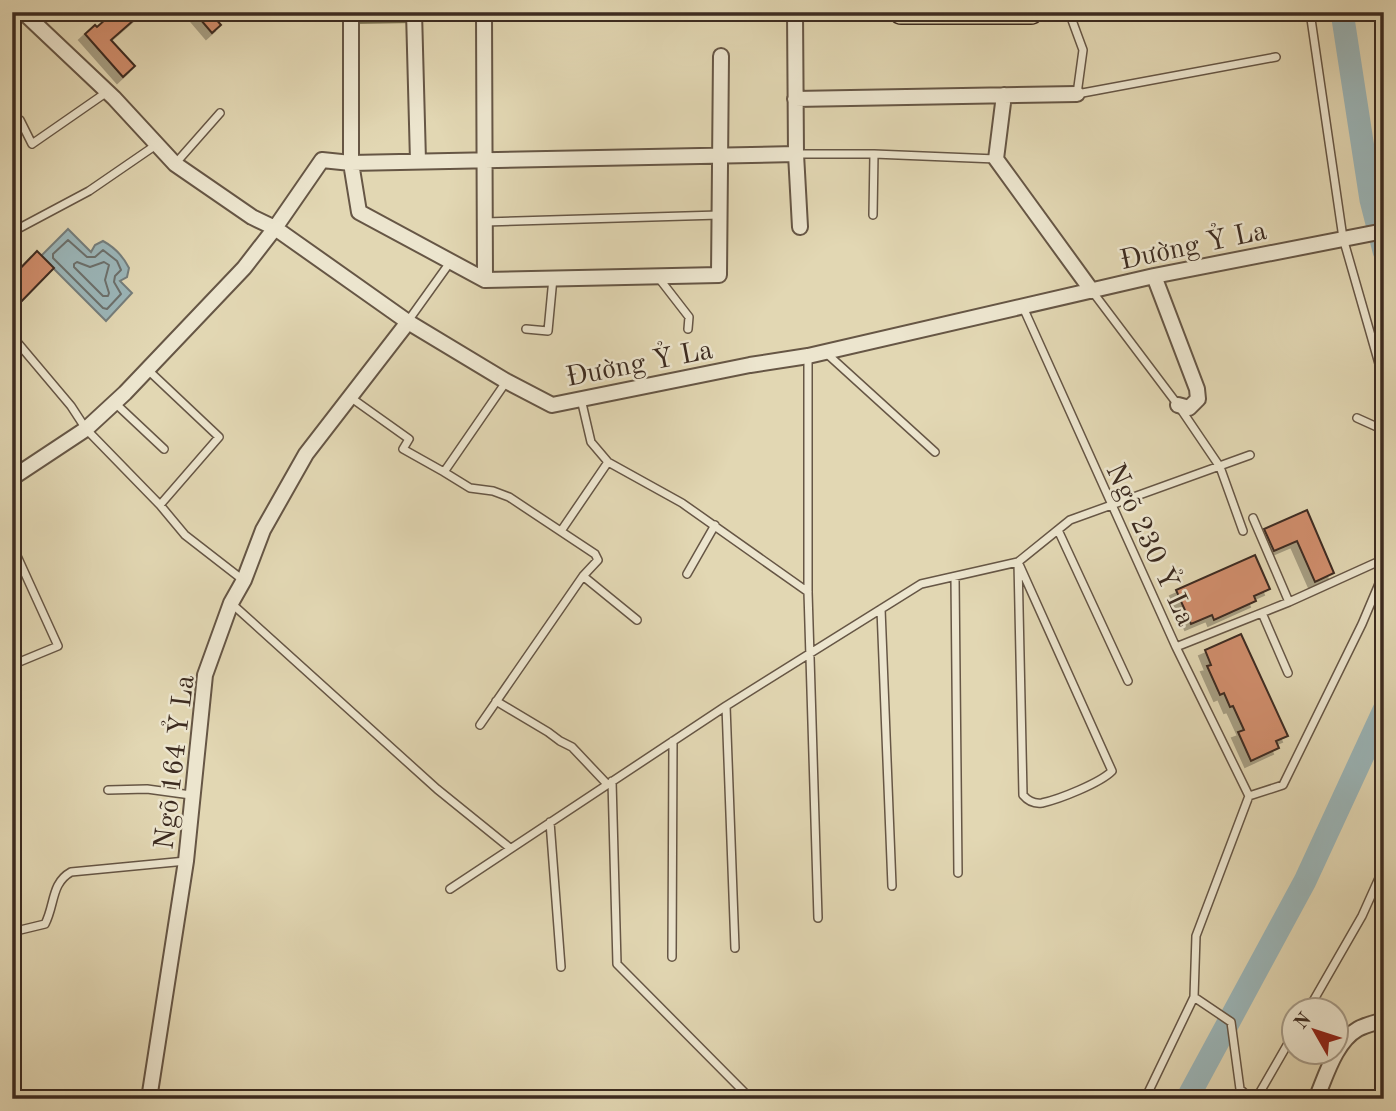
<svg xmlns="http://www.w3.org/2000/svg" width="1396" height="1111" viewBox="0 0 1396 1111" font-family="'Old Standard TT',serif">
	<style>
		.green { fill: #babc88; stroke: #7b7454; stroke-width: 2 }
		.water { fill: #9bb6b9; stroke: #757e7c; stroke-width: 2 }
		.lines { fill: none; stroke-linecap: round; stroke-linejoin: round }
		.shore { stroke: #6c706c; stroke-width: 2 }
		.river { stroke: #9bb6b9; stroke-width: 23 }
		.building { fill: #d18e6d; stroke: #3c2b20; stroke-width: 2; filter: url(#shadow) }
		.lane-casing { stroke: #665645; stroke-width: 10 }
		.street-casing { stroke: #665645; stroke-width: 18 }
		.primary-casing { stroke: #3c2b20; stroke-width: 26 }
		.lane { stroke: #ece5ce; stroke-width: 7 }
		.street { stroke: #ece5ce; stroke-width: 14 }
		.primary { stroke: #e2d7b3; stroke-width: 23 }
		.labels { text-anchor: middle; stroke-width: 5; stroke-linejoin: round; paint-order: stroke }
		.street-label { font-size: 28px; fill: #3c2b20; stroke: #ece5ce }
	</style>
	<defs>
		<filter id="shadow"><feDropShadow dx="-6" dy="6" stdDeviation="0" flood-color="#0004"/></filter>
	</defs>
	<rect width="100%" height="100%" fill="#e2d7b3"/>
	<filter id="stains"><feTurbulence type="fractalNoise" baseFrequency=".00286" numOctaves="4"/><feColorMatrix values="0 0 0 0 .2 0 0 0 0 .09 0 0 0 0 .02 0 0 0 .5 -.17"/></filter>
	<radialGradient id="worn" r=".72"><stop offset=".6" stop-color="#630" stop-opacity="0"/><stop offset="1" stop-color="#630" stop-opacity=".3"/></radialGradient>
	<path class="green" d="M352 12H414L413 22 352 23Z"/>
	<path class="water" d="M68 229 91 252 95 245 103 241C116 248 123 256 129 268L127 277 120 281 132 293 106 321 41 256Z"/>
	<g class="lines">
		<path class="shore" d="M68 240 87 257H95L103 250 117 261 121 270 115 276 114 282 121 294 107 309 103 308 53 258V254Z
			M77 262 90 267 104 262 109 265 105 280 109 293 108 296H103L74 267V264Z"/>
		<path class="river" d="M1342 12 1371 200 1384 251
			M1187 1099 1305 881 1384 710"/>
	</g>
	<path class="building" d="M114 12H143L111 40 135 66 123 77 85 34 95 25 97 27Z
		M194 12H210L221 25 212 33Z
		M37 251 54 268 12 311V277Z
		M1307 510 1334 573 1315 582 1297 541 1274 551 1264 529Z
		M1255 555 1270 589 1254 596 1256 601 1214 620 1212 615 1191 624 1176 590Z
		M1241 634 1288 736 1276 741 1279 748 1251 761 1238 732 1244 730 1233 706 1230 707 1224 693 1220 695 1207 666 1211 665 1205 650Z"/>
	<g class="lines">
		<defs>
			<path id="lane" d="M1069 12 1083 50 1077 94 1276 57
				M1310 12 1343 238 1384 381
				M20 120 32 144 107 92
				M796 154H874L996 159
				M175 164 220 113
				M873 215 874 154
				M485 222 719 215
				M12 232 89 191 156 145
				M658 277 689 317 688 329
				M1092 291 1178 405 1220 467 1243 531
				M1022 305 1176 647 1249 796
				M408 321 451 261
				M526 329 548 331 553 278
				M12 336 71 406 86 429 160 505 185 535 243 580
				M825 352 935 452
				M808 356V592L818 918
				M148 370 219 437 160 505
				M350 397 409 439 403 449 444 472 506 382
				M581 399 591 442 608 462 682 503 808 592
				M115 403 164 449
				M1357 418 1377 427 1384 436
				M444 472 470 488 493 491 509 497 595 554 598 560 583 576 480 725
				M1253 518 1289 602
				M1058 530 1128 681
				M561 531 608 462
				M12 545 58 646 12 665
				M1018 562 1112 771C1100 783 1060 799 1042 803 1034 804 1028 801 1023 795Z
				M687 574 715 525
				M583 576 637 620
				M955 577 958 873
				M231 603 437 789 510 848
				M881 609 892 886
				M1262 613 1288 673
				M1176 647 1289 602 1384 559
				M496 701 548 732 560 741 572 747 607 784
				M726 706 735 948
				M612 781 617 964 751 1099
				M108 790 147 789 191 795
				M1249 796 1283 785 1362 624 1384 572
				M550 822 561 967
				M450 889 726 706 921 584 1018 562 1070 520 1250 455
				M12 932 45 924C55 905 51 883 71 872L186 861
				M672 957 673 741
				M1194 997 1231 1022 1240 1089 1251 1099
				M1308 1010 1362 916 1384 867
				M1145 1099 1194 997 1196 936 1249 796
				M1256 1099 1294 1033"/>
			<path id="street" d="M23 12 114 98 175 164 252 217 275 228 408 322 506 381 552 405 750 365 808 356 1154 276 1384 231
				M351 12V163L359 212 485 280 719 275 721 56
				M414 12 418 161
				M484 12 485 280
				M795 12 796 154 800 227
				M1004 95 996 159 1092 291
				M795 99 1077 94
				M1154 276 1197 389 1198 399 1189 408 1178 405
				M12 478 86 429 125 393 244 268 275 228 322 160 351 163 796 154
				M149 1099 186 861 205 675 231 603 244 580 263 530 306 454 408 322
				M1316 1099C1326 1076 1335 1042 1358 1029 1365 1025 1375 1023 1384 1020"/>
			<path id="primary" d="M901 12H1031"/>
		</defs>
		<use href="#lane" class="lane-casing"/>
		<use href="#street" class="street-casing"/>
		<use href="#primary" class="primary-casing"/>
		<use href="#lane" class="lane"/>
		<use href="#street" class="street"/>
		<use href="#primary" class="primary"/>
	</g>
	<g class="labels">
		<g class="street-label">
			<text transform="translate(1193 244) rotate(-12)" y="10">Đường Ỷ La</text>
			<text transform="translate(639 362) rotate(-11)" y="10">Đường Ỷ La</text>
			<text transform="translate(1152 544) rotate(65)" y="10">Ngõ 230 Ỷ La</text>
			<text transform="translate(173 762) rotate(-83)" y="10">Ngõ 164 Ỷ La</text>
		</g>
	</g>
	<rect width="1396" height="1111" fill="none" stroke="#e2d7b3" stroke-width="42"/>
	<rect x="14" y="14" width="1368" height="1083" fill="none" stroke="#3c2b20" stroke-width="3.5"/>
	<rect x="21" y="21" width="1354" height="1069" fill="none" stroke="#3c2b20" stroke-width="2"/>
	<g transform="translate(1315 1031) rotate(309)"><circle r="33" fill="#ece5ce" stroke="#a69b88" stroke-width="2"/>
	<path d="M0-5L12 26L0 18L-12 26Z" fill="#8f2418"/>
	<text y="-10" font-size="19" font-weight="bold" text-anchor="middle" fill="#3c2b20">N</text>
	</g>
	<rect width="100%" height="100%" filter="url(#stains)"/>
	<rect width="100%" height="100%" fill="url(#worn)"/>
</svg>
